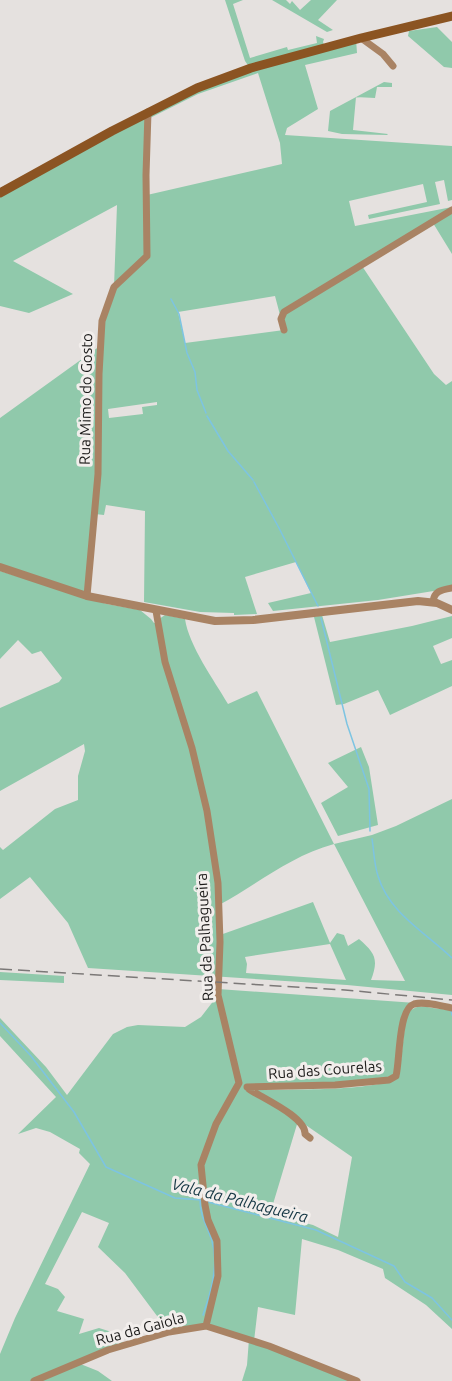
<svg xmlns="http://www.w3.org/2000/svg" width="452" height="1381" viewBox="0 0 452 1381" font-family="Ubuntu,sans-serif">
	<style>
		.green { fill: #90c9ab; fill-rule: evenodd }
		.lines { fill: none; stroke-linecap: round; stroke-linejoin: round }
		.stream { stroke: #7dc4e2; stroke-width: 1.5 }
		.minor { stroke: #a98364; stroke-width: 7 }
		.tertiary { stroke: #a98364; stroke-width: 8 }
		.secondary { stroke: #8b5422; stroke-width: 9 }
		.rail { stroke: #7b7877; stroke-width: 1.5; stroke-dasharray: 12 6; stroke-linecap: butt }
		.labels { text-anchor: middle; stroke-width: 6; stroke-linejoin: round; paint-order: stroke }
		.street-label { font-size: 15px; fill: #1b1a19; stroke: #f2eeec }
		.water-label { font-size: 16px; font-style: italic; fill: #143643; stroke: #f2eeec }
	</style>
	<rect width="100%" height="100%" fill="#e5e1df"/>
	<path class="green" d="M225 0H243L233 4 250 58 287 47 288 50 317 43 316 36 324 39 323 42 325 48 356 39 357 53 305 65 318 109 287 128 285 135 452 146V200L448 201 444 180 435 182 440 204 369 219 368 215 427 202 423 184 349 201 355 226 452 207V254L433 223 362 266 434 374 446 385 452 381V588L378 600 273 611 268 603 311 593 296 562 245 577 257 614 234 615V613L200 612 144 602 145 511 106 505 104 515 95 514 88 594 0 565V418L100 346 102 321 114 287 117 205 13 261 73 294 29 313 0 306V193L112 131 250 68 245 61ZM258 73 280 143 282 164 147 195 148 119 198 94ZM275 296 284 330 185 343 178 312ZM157 402V405L142 407 143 414 109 418 108 409Z
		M272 0H286L290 4 292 1 300 10 311 0H337L318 20 333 30 327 32Z
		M437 27 452 42V68L444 67 408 36 409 31Z
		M384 82 392 83V87H377L375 98 356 97 353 130 388 134 387 135 342 134 328 131 330 111Z
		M0 571 107 604 140 610 151 619 154 623H158L159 619 165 615 185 619C189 646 214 680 228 704L257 691 334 844 372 835 396 826 452 799V995L347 985 88 968 68 923 30 877 0 899V847L3 850 55 809 78 800V776L85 751 84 744 0 791V708L59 682 62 678 41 651 32 654 18 640 0 659ZM334 844 405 981 371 980C379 959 375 953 359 939L348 946 344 935 337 933 330 943 313 902 220 935 219 905C258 884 290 856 334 844ZM330 944 346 980 246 973 247 964 245 957Z
		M322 615 330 642 412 626 452 616V638L433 646 441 664 452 660V686L390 715 378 690 344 704 336 705 314 617Z
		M361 747 369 767 378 825 338 836 321 803 348 787 328 763Z
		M0 972 64 976V983L0 980Z
		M218 989 416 1003 406 1012 399 1065 389 1080 249 1087 298 1121 270 1214 313 1225 338 1237 352 1157 255 1090C286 1089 377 1092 399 1077L406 1017C417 996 435 1014 452 1008V1329L426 1305 385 1278 383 1269 338 1250 302 1239 295 1315 258 1307 254 1341 357 1381H242L247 1365 249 1339 207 1326 169 1332 125 1273 98 1247 109 1223 82 1212 45 1284 58 1289 65 1297 57 1311 84 1319 79 1334 99 1328 121 1335 123 1346 78 1363 98 1371 112 1381H0V1354L15 1318 90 1164 79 1153 80 1149 50 1132 36 1128 18 1134 56 1097 0 1036V1018L46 1067 67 1095 113 1034 127 1027 138 1025 185 1027 201 1017 218 995Z"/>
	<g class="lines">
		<path class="stream" d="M171 299 179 314 187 353 195 372 197 390 206 413
			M207 416 228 451 253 480
			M254 482 279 528 318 606
			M321 618 347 724 369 789 370 831
			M372 839C374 851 374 864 378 876 389 913 425 932 452 958
			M451 1011 452 1015
			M0 1023 31 1056 74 1112 106 1167 175 1198 201 1200
			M200 1200C200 1216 207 1226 212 1241 219 1265 211 1292 203 1315
			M208 1202 316 1230 394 1266 405 1282 432 1298 452 1320"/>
		<path class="minor" d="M361 38 383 54 393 66
			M284 330 281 319 284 312 452 210
			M87 596 98 474 99 374 102 321 114 287 147 256 146 175 148 112
			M433 602C434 591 441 590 452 588
			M156 611 165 662 192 748 207 811 218 883 220 942 218 995 239 1083 216 1124 201 1165 205 1205 208 1220 217 1241 218 1276 206 1326
			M247 1087 335 1085 389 1080 396 1076C400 1061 398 1009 414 1004 425 1001 441 1006 452 1008
			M249 1089C262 1098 306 1117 305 1134L310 1138
			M34 1381 108 1350 169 1332 206 1326 269 1346 357 1381"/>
		<path class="tertiary" d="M0 567 87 596 215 621 253 620 418 601 437 603 452 610"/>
		<path class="secondary" d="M0 193 112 131 197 88 251 68 361 38 452 16"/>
		<path class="rail" d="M0 969 345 990 452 1000"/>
	</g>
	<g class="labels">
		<g class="street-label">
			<text transform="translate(86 399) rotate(-89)" y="5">Rua Mimo do Gosto</text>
			<text transform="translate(205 937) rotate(-93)" y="5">Rua da Palhagueira</text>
			<text transform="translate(325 1070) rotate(-4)" y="5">Rua das Courelas</text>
			<text transform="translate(140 1329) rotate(-15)" y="5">Rua da Gaiola</text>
		</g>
		<g class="water-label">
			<text transform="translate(240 1200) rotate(14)" y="6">Vala da Palhagueira</text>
		</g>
	</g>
</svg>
